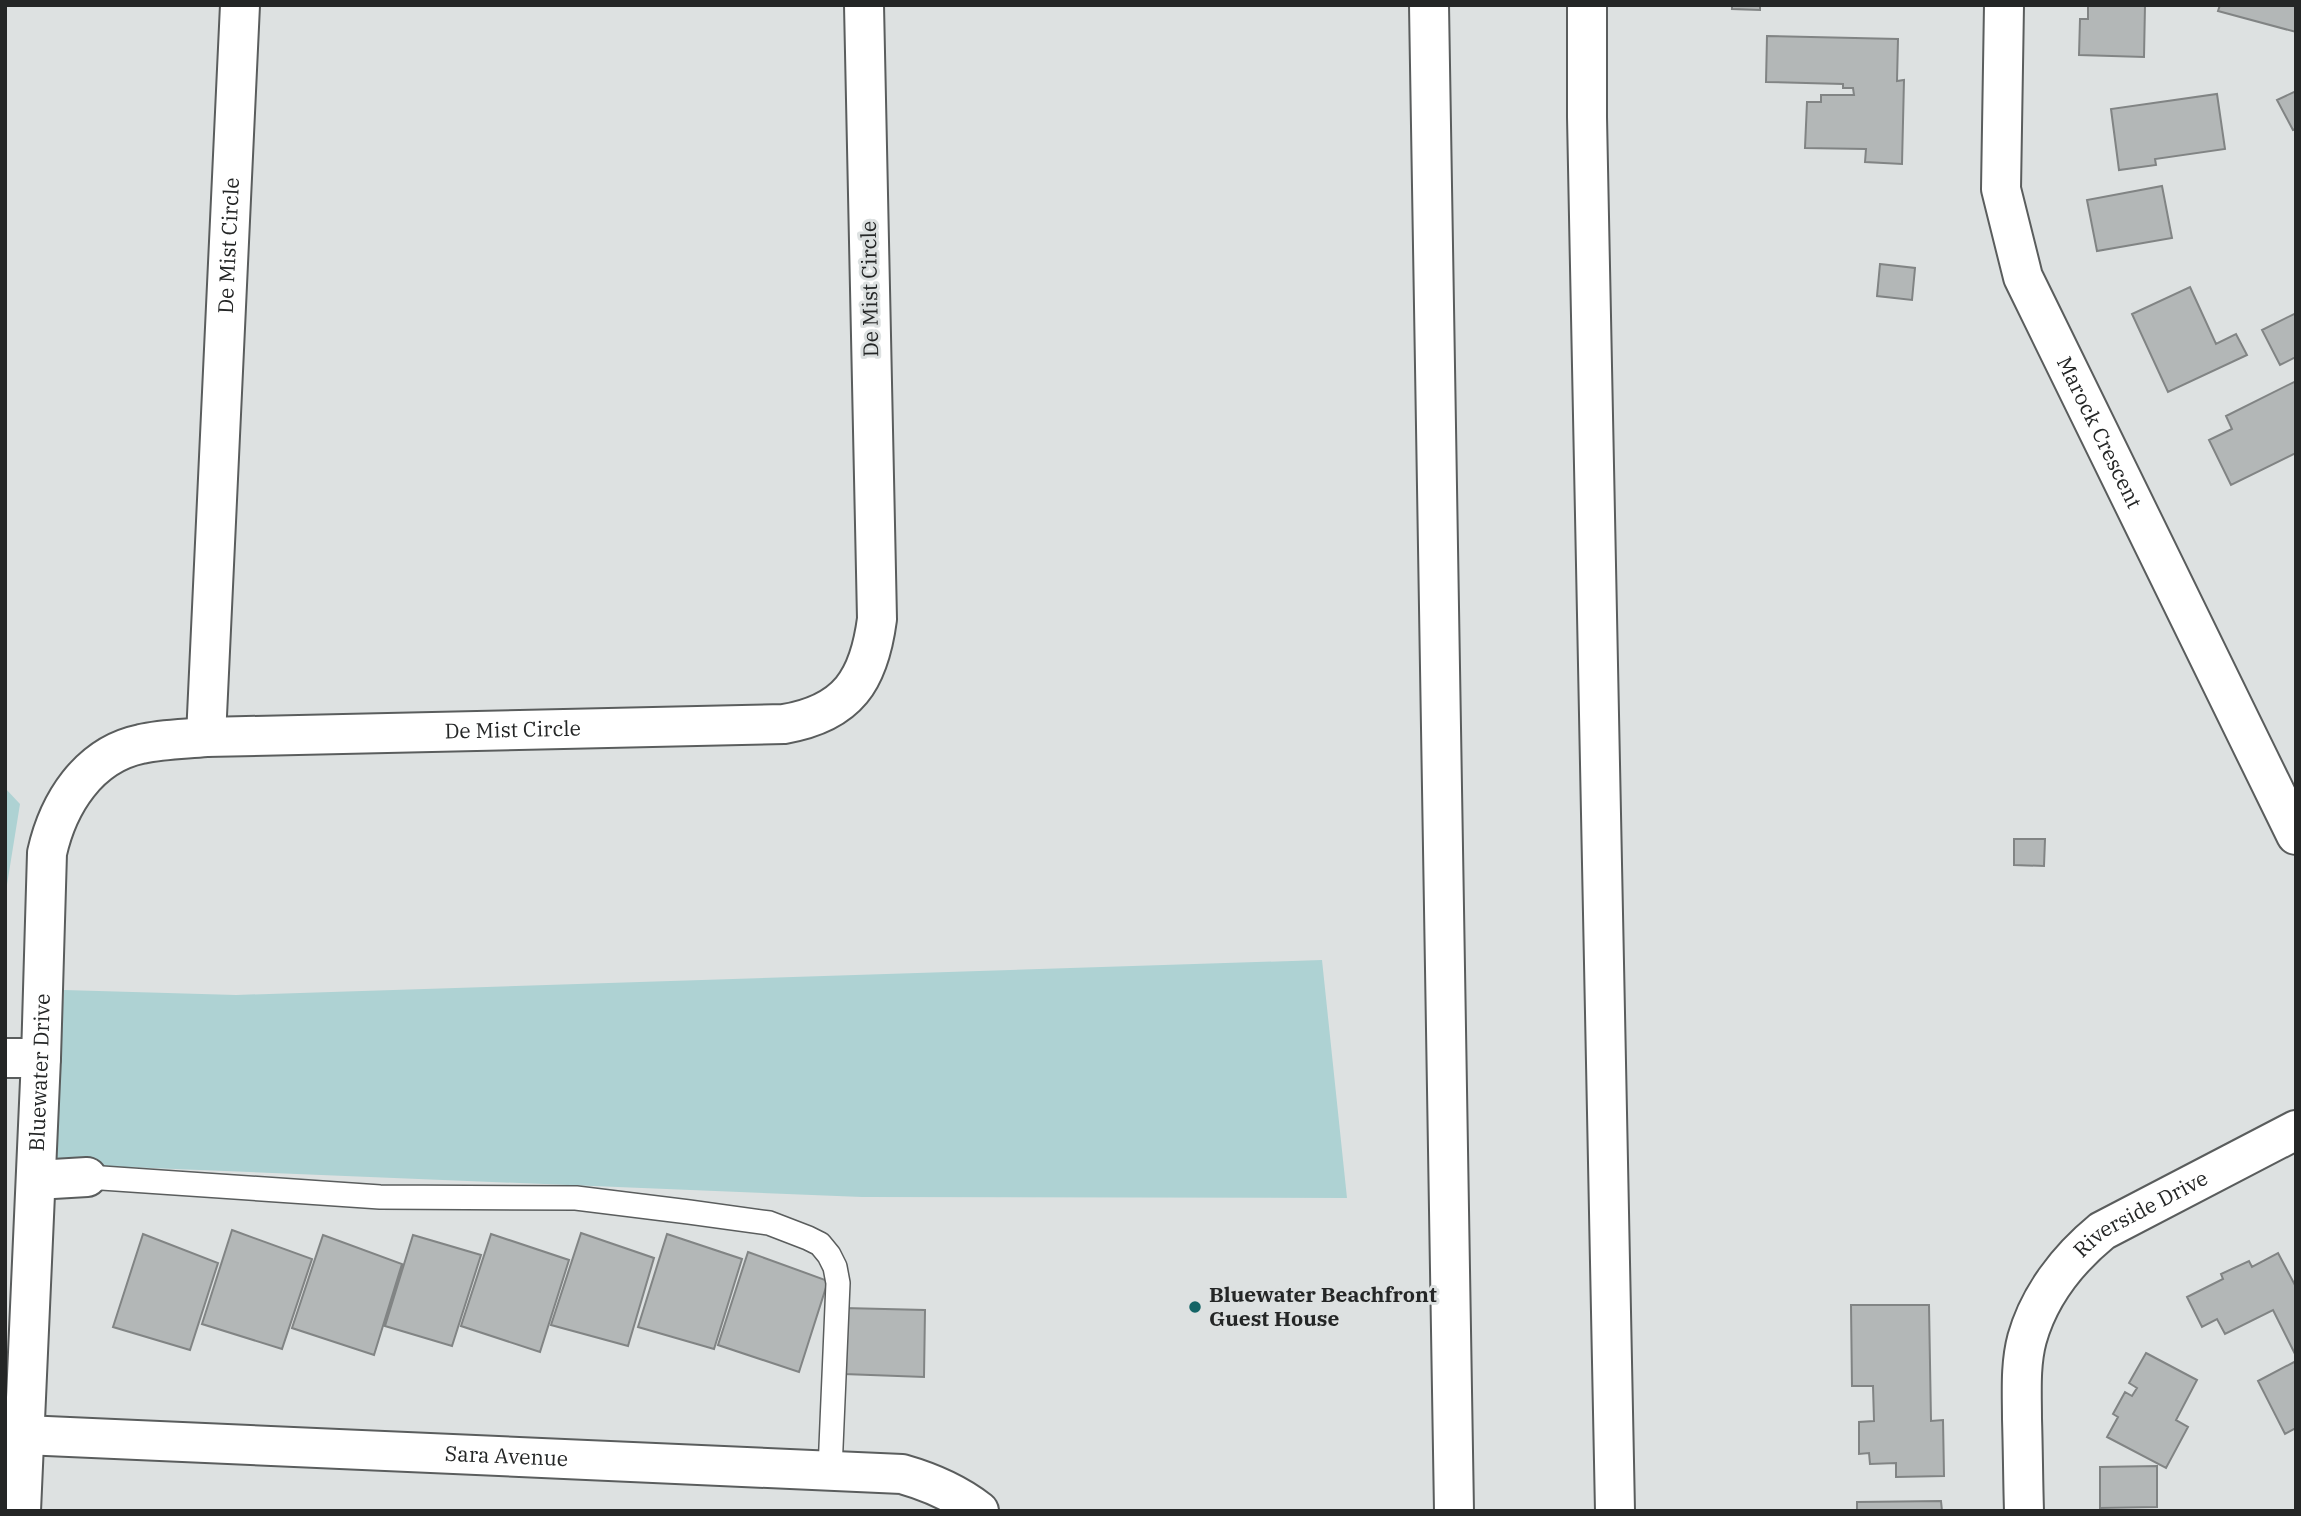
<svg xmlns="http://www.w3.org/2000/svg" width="2301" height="1516" viewBox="0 0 2301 1516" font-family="'IBM Plex Serif',serif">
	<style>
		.green { fill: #aed2d3 }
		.building { fill: #b3b7b7; stroke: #818484; stroke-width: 2 }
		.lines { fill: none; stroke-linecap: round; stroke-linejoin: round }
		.lane-casing { stroke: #5a5d5d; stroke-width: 26 }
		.street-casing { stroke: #5a5d5d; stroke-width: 42 }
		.highway-casing { stroke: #5a5d5d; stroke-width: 42 }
		.lane { stroke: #fff; stroke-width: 23 }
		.street { stroke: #fff; stroke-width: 38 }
		.highway { stroke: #fff; stroke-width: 38 }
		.poi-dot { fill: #146466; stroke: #dde1e1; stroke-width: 2.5 }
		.labels { text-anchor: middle; stroke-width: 6; stroke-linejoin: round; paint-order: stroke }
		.street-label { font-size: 21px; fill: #242626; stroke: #dde1e1 }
		.poi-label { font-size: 21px; font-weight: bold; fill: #242626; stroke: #dde1e1; text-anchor: start }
	</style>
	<rect width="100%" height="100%" fill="#dde1e1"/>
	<path class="green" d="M5 788 20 804 5 897Z
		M1322 960 1347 1198 862 1197 51 1164 64 990 236 995Z"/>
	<path class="building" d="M1732 5H1760V10L1732 9Z
		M2088 5H2145L2144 57 2079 55 2080 19H2088Z
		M2220 5H2296V32L2218 11Z
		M1767 36 1898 39 1897 81 1904 80 1902 164 1865 162 1866 149 1805 148 1807 102H1821V95H1854L1853 88H1843V84L1766 82Z
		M2296 91V129L2293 130 2277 100Z
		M2217 94 2225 149 2155 159 2156 165 2119 170 2111 109Z
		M2162 186 2172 238 2097 251 2087 200Z
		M1880 264 1915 268 1912 300 1877 296Z
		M2190 287 2216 344 2236 334 2247 355 2168 392 2132 314Z
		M2296 313V357L2280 365 2262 330Z
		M2296 381V453L2231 485 2209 440 2232 429 2226 416Z
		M2014 839H2045L2044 866 2014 865Z
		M232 1230 312 1259 282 1349 202 1324Z
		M581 1233 654 1258 628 1346 551 1325Z
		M143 1234 218 1263 190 1350 113 1327Z
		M491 1234 569 1260 540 1352 461 1326Z
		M667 1234 742 1259 714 1349 638 1327Z
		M323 1235 402 1264 374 1355 292 1328Z
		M413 1235 481 1255 452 1346 385 1326Z
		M748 1252 828 1281 799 1372 718 1345Z
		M2278 1253 2296 1287V1356L2273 1310 2225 1334 2217 1319 2202 1327 2187 1297 2223 1279 2221 1274 2249 1261 2252 1267Z
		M1851 1305H1929L1931 1421 1943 1420 1944 1476 1896 1477V1463L1870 1464 1869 1453 1859 1454V1422L1874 1421 1873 1386H1852Z
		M844 1308 925 1310 924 1377 844 1374Z
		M2146 1353 2197 1380 2176 1420 2188 1427 2166 1468 2107 1437 2118 1417 2113 1414 2125 1392 2132 1396 2137 1388 2129 1383Z
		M2296 1361V1428L2285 1434 2258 1381Z
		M2157 1466V1507L2100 1508V1467Z
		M1941 1501 1942 1511H1857V1502Z"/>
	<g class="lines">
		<defs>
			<path id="lane" d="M87 1177 380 1197 576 1198 689 1212 769 1223 808 1238 820 1244 829 1255 835 1267 838 1283 830 1470"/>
			<g id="street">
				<path id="s1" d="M2004 5 2001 189 2023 277 2296 835"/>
				<path id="s2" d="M206 737 240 5"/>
				<path d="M5 1058H41"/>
				<path d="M36 1180 87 1177"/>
				<path id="s3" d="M24 1435 902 1474C930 1482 956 1493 979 1511"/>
				<path id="s4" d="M21 1511 41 1058 47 853C58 804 88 755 141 744 162 739 185 739 206 737L784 724C848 713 869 680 877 619L864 5"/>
				<path id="s5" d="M2024 1511C2023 1480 2023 1450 2022 1419 2022 1393 2020 1365 2027 1339 2039 1296 2068 1259 2102 1231L2296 1130"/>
			</g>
			<path id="highway" d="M1429 5 1454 1511
				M1587 5V117L1615 1511"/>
		</defs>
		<use href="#lane" class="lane-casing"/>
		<use href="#street" class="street-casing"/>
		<use href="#highway" class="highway-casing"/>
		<use href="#lane" class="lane"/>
		<use href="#street" class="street"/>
		<use href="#highway" class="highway"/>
	</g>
	<circle class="poi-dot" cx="1195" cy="1307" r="7"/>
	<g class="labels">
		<g class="street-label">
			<text dy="7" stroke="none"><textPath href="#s2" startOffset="492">De Mist Circle</textPath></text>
			<text transform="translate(870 289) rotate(-91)" y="7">De Mist Circle</text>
			<text dy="7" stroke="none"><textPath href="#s1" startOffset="448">Marock Crescent</textPath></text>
			<text dy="7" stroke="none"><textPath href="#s4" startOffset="1183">De Mist Circle</textPath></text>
			<text dy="7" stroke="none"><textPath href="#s4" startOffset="439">Bluewater Drive</textPath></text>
			<text dy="7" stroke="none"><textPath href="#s5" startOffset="348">Riverside Drive</textPath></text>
			<text dy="7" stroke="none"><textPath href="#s3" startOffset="483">Sara Avenue</textPath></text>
		</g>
		<g class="poi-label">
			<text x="1209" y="1302">Bluewater Beachfront<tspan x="1209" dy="24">Guest House</tspan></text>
		</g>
	</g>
	<rect width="2301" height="1516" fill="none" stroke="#242626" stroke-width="14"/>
</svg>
